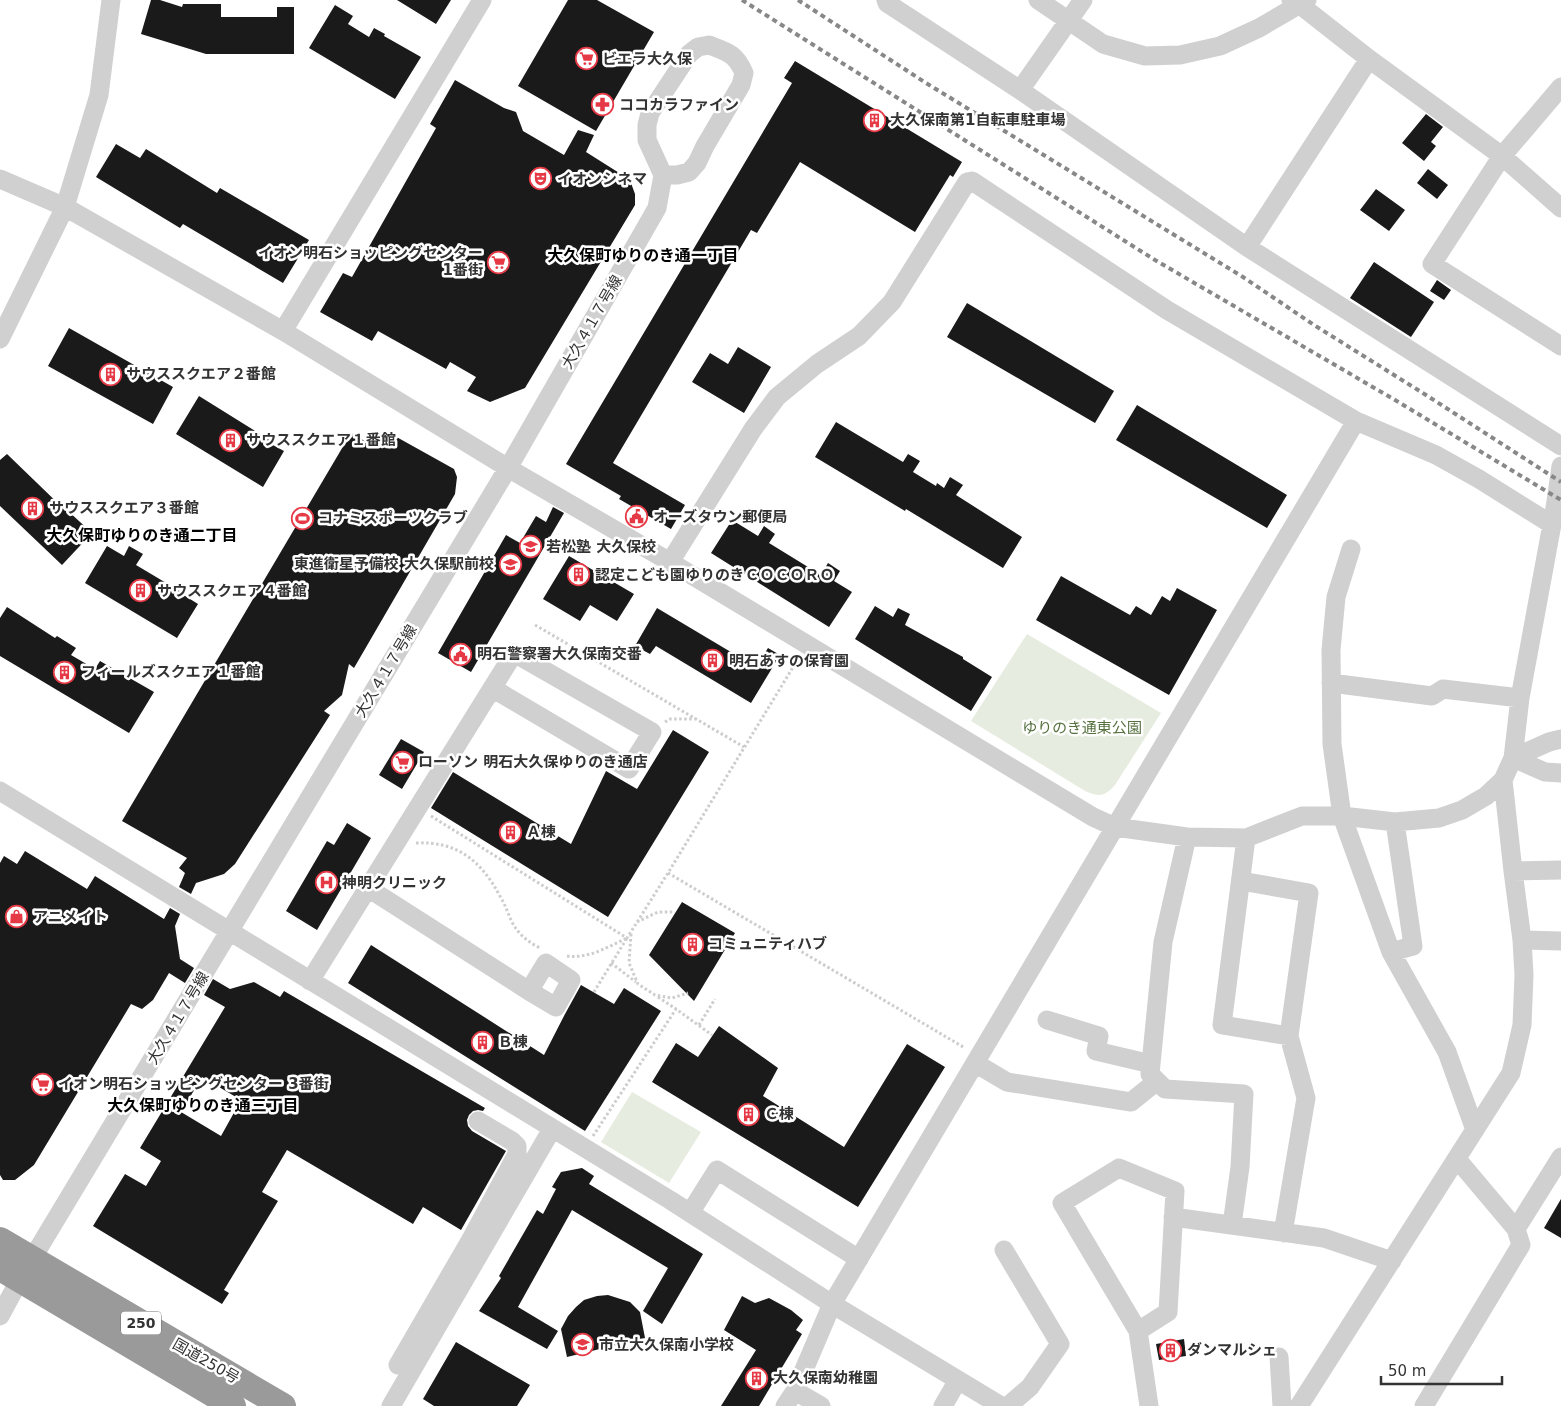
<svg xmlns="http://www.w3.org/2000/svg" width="1561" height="1406" viewBox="0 0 1561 1406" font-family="'DejaVu Sans','Noto Sans JP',sans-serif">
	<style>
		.green { fill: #e6ecdf }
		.building { fill: #1a1a1a; fill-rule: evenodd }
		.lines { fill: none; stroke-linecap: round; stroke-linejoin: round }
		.path { stroke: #cdcdcd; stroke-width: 3; stroke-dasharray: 2.5 2.5; stroke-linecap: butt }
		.minor { stroke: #d0d0d0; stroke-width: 19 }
		.highway { stroke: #9a9a9a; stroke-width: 26 }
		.rail { stroke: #888; stroke-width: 4; stroke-dasharray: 5 4; stroke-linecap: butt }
		.labels { text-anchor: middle; stroke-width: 5; stroke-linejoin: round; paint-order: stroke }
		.shield { fill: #fff; stroke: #707070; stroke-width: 1 }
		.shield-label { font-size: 14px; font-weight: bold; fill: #333 }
		.poi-label { font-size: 15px; font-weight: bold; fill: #333; stroke: #fff; text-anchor: start }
		.street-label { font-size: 15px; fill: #333; stroke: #fff }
		.park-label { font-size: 15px; fill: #56703f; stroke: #fff }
		.neighbourhood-label { font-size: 16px; font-weight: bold; fill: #000; stroke: #fff }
	</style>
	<rect width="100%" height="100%" fill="#fff"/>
	<path class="green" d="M1027 634 1161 713 1115 785C1104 797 1100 797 1085 791L971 721Z
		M632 1092 701 1132 669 1183 601 1142Z"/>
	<path class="building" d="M151 0H160L182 7 183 4H221V17H277V7H294V54H206L141 34Z
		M397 0H451L436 24Z
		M568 0H597L654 32 596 131 518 86Z
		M335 5 353 16 348 24 369 37 374 28 385 34 384 36 421 57 395 99 309 48Z
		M795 61 962 162 953 177 950 175 915 232 800 162 757 233 751 230 613 463 685 505 671 529 619 499 621 496 566 464 792 83 784 78Z
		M455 80 504 108 516 112 523 131 564 155 578 130 594 135 586 152 624 176 631 183 635 194V205L525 388 490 402 467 391 476 377 450 362 446 369 378 331 372 341 320 312 343 273 352 277 436 128 430 124Z
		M1426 114 1443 127 1431 142 1436 146 1424 161 1402 143Z
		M116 144 140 158 146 149 217 193 220 188 309 240 283 283 183 224 180 228 96 177Z
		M1428 169 1448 185 1437 199 1417 183Z
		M1376 189 1405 210 1389 231 1360 210Z
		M1374 262 1434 302 1411 337 1350 298Z
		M1437 280 1451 290 1444 300 1430 291Z
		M967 303 1114 391 1095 423 947 337Z
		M69 328 173 387 153 424 48 366Z
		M738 347 771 367 744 413 692 382 710 353 728 364Z
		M199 396 273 442 271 444 284 451 263 487 176 434Z
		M1137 405 1287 495 1267 528 1116 440Z
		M836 422 903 462 908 454 920 461 913 472 936 486 937 483 944 488 950 477 963 485 956 495 1022 537 1003 568 906 509 905 511 815 457Z
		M384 430 454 469 457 477 455 494 354 668 349 664 342 695 324 711 330 715 235 864 224 874 196 883 191 894 179 887 185 873 179 868 187 858 122 821 351 433 372 445Z
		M7 454 66 511 67 510 92 533 62 565 0 506V460Z
		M553 507 564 513 471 672 438 653 506 535 520 543 536 516 546 522Z
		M732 520 758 536 764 526 775 534 769 543 821 575 828 563 840 571 834 581 852 592 829 627 711 553Z
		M107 546 124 556 129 546 143 554 136 565 183 593 182 594 198 604 177 638 85 583Z
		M569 556 634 594 617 621 590 605 580 621 543 599Z
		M1061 576 1130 615 1136 606 1151 615 1162 596 1170 601 1177 588 1217 610 1169 695 1036 620Z
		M875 606 893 617 898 608 910 614 905 625 963 657V659L992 677 971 711 855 639Z
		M7 607 55 638 57 636 76 648 71 655 95 669 100 661 154 692 129 733 0 656V618Z
		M657 608 756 667 768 648 780 655 751 703 656 646 650 654 635 646Z
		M673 730 709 752 608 917 431 808 453 772 571 844 606 771 637 789Z
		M401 739 424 752 402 789 379 775Z
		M347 823 371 838 317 930 286 911 327 841 334 845Z
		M25 851 87 889 95 876 164 919 170 908 180 914 175 926 180 959 194 968 185 983 169 973 153 1000 142 1009 131 1004 34 1165 15 1180H3L0 1175V863L4 856 17 864Z
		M682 902 735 933 694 1001 649 955Z
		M371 945 544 1055 565 1014 581 985 614 1004 624 988 661 1011 585 1131 348 983Z
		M213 979 230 989 254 982 280 997 284 991 485 1108 483 1111 478 1110 473 1111 469 1115 467 1120 468 1126 472 1131 506 1151 461 1230 423 1207 413 1224 287 1150 262 1192 278 1201 224 1290 229 1293 222 1304 93 1226 125 1174 146 1186 161 1161 140 1148 225 1007 204 995ZM202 1077 241 1100 221 1136 181 1112Z
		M719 1026 778 1068 763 1096 844 1147 907 1044 945 1067 858 1207 652 1082 676 1043 698 1057Z
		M582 1168 594 1176 589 1184 703 1254 662 1324 643 1311 668 1268 572 1210 518 1307 558 1331 547 1349 479 1311 501 1278 499 1276 537 1210 543 1214 556 1189 552 1187 561 1172Z
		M1561 1199V1238L1544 1228Z
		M608 1295 630 1302 640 1312 645 1338 567 1357 561 1329 568 1316 576 1307 584 1300 597 1296Z
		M742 1296 755 1303 769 1298 791 1310 803 1320 796 1330 802 1334 759 1406H721L756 1350 724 1330Z
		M1184 1339 1186 1356 1159 1360 1156 1344Z
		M456 1342 530 1385 517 1406H434L423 1399Z"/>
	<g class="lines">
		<path class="path" d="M535 625 744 747
			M665 722 670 719H696
			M431 816 627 938 668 873 798 659
			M416 843C459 841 482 862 501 898 506 906 508 914 512 922 518 934 528 942 540 948
			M668 873 965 1048
			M637 922 658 912H675
			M631 934 629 963 638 984 655 995 672 998 688 993
			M567 956C588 959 608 947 627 938
			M611 963 636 982
			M594 992 627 938
			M658 997 676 1009
			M699 1025 715 999
			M593 1136 676 1009 712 1035"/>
		<path class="minor" d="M886 0 887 3 1020 90 1247 247 1561 446
			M1038 0 1103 44 1145 56 1180 55 1220 46 1259 28 1307 0
			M1291 0 1299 4 1369 59 1502 156 1561 208
			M709 45C728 52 736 54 744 73L741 85 705 146 697 163 689 172 677 175H663L647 140V125L650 113 689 54 698 47Z
			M1561 87 1502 156 1432 264 1561 346
			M1020 90 1083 0
			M0 179 65 207 283 331 508 468 670 562 1093 817 1115 827 1187 837 1246 838 1302 816H1342L1395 822 1439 818 1462 810 1486 796 1503 780 1513 758 1520 698 1555 508 1561 466
			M1247 247 1369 59
			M283 331 482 0
			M0 339 65 207 99 95 111 0
			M1351 549 1336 597 1331 650 1332 744 1342 816 1391 952 1447 1052 1475 1130
			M670 562 753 429 777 397 817 364 859 336 892 302 967 182 972 181 1167 310 1356 421 1436 455 1479 479 1551 524
			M1331 683 1432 696 1443 689 1520 698
			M1513 758 1549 742 1561 739
			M1513 758 1545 772 1561 773
			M0 791 670 1200 832 1304 1001 1406
			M1187 837 1163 942 1150 1074 1165 1089 1244 1094 1240 1167 1232 1225
			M1246 838 1222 1025 1289 1036
			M1513 871 1561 870
			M1241 881 1309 893 1289 1036 1306 1098 1283 1233
			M368 888 529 991 556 1007 571 980 546 963 529 991
			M1522 940 1561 941
			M1391 952 1413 946 1395 822
			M310 981 514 653 652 732 629 769 492 688
			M1047 1020 1099 1036 1096 1051 1151 1064
			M975 1063 1007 1082 1131 1102 1157 1081
			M690 1213 717 1170 859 1259
			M1173 1217 1324 1238 1392 1261
			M1516 1229 1561 1157
			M1004 1250 1060 1344 1030 1387 1008 1406
			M0 1316 20 1279 508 468 657 208 663 175
			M1138 1331 1168 1312 1175 1191 1119 1168 1062 1203 1138 1331 1149 1406
			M1279 1357 1282 1406
			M398 1365 470 1241 517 1154V1146L512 1141 478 1121
			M795 1391 821 1406
			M391 1406 552 1129
			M785 1406 795 1391 832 1304 1356 421
			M943 1406 958 1380
			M1299 1406 1511 1073 1522 1025 1524 975 1522 940 1513 871 1503 780
			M1424 1406 1521 1245 1516 1229 1457 1159"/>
		<path class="highway" d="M0 1240 283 1406
			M0 1268 233 1406"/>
		<path class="rail" d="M742 0 1155 260 1395 400 1561 500
			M798 0 926 83 1243 277 1314 325 1426 395 1561 482"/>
	</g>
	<defs>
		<symbol id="supermarket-ring" viewBox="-11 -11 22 22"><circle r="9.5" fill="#fff" stroke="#e63946" stroke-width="1.5"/><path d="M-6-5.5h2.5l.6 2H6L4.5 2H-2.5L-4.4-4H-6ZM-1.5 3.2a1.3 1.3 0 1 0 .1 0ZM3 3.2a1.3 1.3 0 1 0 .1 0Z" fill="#e63946"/></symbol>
		<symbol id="pharmacy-ring" viewBox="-11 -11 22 22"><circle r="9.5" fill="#fff" stroke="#e63946" stroke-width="1.5"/><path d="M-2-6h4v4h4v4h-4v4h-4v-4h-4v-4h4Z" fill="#e63946"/></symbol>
		<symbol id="building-ring" viewBox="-11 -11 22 22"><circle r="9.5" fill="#fff" stroke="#e63946" stroke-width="1.5"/><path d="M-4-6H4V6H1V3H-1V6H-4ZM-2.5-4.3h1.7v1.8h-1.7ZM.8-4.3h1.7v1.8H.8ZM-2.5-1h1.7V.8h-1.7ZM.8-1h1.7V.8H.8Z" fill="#e63946"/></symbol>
		<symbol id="theatre-ring" viewBox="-11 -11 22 22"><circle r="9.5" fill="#fff" stroke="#e63946" stroke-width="1.5"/><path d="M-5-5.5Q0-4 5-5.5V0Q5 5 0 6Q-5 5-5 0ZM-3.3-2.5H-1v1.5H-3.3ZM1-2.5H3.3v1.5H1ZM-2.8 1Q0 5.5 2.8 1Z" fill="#e63946"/></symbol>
		<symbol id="civic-ring" viewBox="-11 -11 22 22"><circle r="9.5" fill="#fff" stroke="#e63946" stroke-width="1.5"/><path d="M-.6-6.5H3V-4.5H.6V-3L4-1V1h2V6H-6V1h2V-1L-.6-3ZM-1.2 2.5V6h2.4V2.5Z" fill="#e63946"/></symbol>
		<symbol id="stadium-ring" viewBox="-11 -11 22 22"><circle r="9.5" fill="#fff" stroke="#e63946" stroke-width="1.5"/><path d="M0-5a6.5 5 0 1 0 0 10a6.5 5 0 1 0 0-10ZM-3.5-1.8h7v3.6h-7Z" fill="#e63946"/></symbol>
		<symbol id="school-ring" viewBox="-11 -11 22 22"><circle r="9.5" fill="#fff" stroke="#e63946" stroke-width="1.5"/><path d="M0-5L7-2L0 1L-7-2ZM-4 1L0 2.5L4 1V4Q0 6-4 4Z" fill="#e63946"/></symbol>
		<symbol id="hospital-ring" viewBox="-11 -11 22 22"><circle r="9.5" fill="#fff" stroke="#e63946" stroke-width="1.5"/><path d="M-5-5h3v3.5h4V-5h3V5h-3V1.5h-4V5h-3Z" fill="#e63946"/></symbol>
		<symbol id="shop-ring" viewBox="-11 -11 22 22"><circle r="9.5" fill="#fff" stroke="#e63946" stroke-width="1.5"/><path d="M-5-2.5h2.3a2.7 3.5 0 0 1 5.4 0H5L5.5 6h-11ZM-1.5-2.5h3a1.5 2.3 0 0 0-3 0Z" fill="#e63946"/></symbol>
	</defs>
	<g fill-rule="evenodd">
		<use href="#supermarket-ring" x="574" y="46" width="25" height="25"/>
		<use href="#pharmacy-ring" x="590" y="92" width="25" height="25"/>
		<use href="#building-ring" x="862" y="108" width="25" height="25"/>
		<use href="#theatre-ring" x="528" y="166" width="25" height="25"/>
		<use href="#supermarket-ring" x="486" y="250" width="25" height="25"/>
		<use href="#building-ring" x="98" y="362" width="25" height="25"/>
		<use href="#building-ring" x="218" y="428" width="25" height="25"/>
		<use href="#building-ring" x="20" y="496" width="25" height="25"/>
		<use href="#civic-ring" x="624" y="504" width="25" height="25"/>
		<use href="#stadium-ring" x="290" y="506" width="25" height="25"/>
		<use href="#school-ring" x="518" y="534" width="25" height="25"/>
		<use href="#school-ring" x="498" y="552" width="25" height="25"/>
		<use href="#building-ring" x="566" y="562" width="25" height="25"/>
		<use href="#building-ring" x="128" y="578" width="25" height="25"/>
		<use href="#civic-ring" x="448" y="642" width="25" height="25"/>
		<use href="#building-ring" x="700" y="648" width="25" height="25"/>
		<use href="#building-ring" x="52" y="660" width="25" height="25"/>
		<use href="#supermarket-ring" x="390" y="750" width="25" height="25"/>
		<use href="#building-ring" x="498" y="820" width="25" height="25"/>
		<use href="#hospital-ring" x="314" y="870" width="25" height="25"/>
		<use href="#shop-ring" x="4" y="904" width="25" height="25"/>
		<use href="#building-ring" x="680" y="932" width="25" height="25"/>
		<use href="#building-ring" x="470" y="1030" width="25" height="25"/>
		<use href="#supermarket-ring" x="30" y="1072" width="25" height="25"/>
		<use href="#building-ring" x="736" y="1102" width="25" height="25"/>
		<use href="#school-ring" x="570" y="1332" width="25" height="25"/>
		<use href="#building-ring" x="1158" y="1338" width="25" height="25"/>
		<use href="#building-ring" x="744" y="1366" width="25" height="25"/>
	</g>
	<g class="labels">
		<rect class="shield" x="121" y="1311.5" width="40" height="23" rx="4"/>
		<g class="shield-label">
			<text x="141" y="1328">250</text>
		</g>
		<g class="poi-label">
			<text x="602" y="64">ビエラ大久保</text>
			<text x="619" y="110">ココカラファイン</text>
			<text x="890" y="125">大久保南第1自転車駐車場</text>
			<text x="557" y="184">イオンシネマ</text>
			<text x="483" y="258" text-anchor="end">イオン明石ショッピングセンター<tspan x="483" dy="17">1番街</tspan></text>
			<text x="126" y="379">サウススクエア２番館</text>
			<text x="246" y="445">サウススクエア１番館</text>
			<text x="49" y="513">サウススクエア３番館</text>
			<text x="653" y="522">オーズタウン郵便局</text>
			<text x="318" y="523">コナミスポーツクラブ</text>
			<text x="546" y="552">若松塾 大久保校</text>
			<text x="494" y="569" text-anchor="end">東進衛星予備校 大久保駅前校</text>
			<text x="595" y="580">認定こども園ゆりのきＣＯＣＯＲＯ</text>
			<text x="157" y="596">サウススクエア４番館</text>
			<text x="477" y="659">明石警察署大久保南交番</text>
			<text x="729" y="666">明石あすの保育園</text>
			<text x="81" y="677">フィールズスクエア１番館</text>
			<text x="418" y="767">ローソン 明石大久保ゆりのき通店</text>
			<text x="526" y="837">Ａ棟</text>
			<text x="342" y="888">神明クリニック</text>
			<text x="33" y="922">アニメイト</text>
			<text x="708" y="949">コミュニティハブ</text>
			<text x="498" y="1047">Ｂ棟</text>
			<text x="58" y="1089">イオン明石ショッピングセンター 3番街</text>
			<text x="764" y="1119">Ｃ棟</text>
			<text x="599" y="1350">市立大久保南小学校</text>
			<text x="1187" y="1355">ダンマルシェ</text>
			<text x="773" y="1383">大久保南幼稚園</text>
		</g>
		<g class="street-label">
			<text transform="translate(592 322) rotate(-60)" y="5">大久４１７号線</text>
			<text transform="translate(386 671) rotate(-59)" y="5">大久４１７号線</text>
			<text transform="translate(178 1018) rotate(-59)" y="5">大久４１７号線</text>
			<text transform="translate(206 1361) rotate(30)" y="5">国道250号</text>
		</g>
		<g class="park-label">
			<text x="1082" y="733">ゆりのき通東公園</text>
		</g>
		<g class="neighbourhood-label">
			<text x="643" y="261">大久保町ゆりのき通一丁目</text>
			<text x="142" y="541">大久保町ゆりのき通二丁目</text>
			<text x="203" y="1111">大久保町ゆりのき通三丁目</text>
		</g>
	</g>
	<path d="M1381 1376v8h121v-8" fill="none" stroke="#333333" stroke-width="2.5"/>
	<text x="1388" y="1376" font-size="15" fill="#333333" stroke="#ffffff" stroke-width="4" paint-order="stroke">50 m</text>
</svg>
